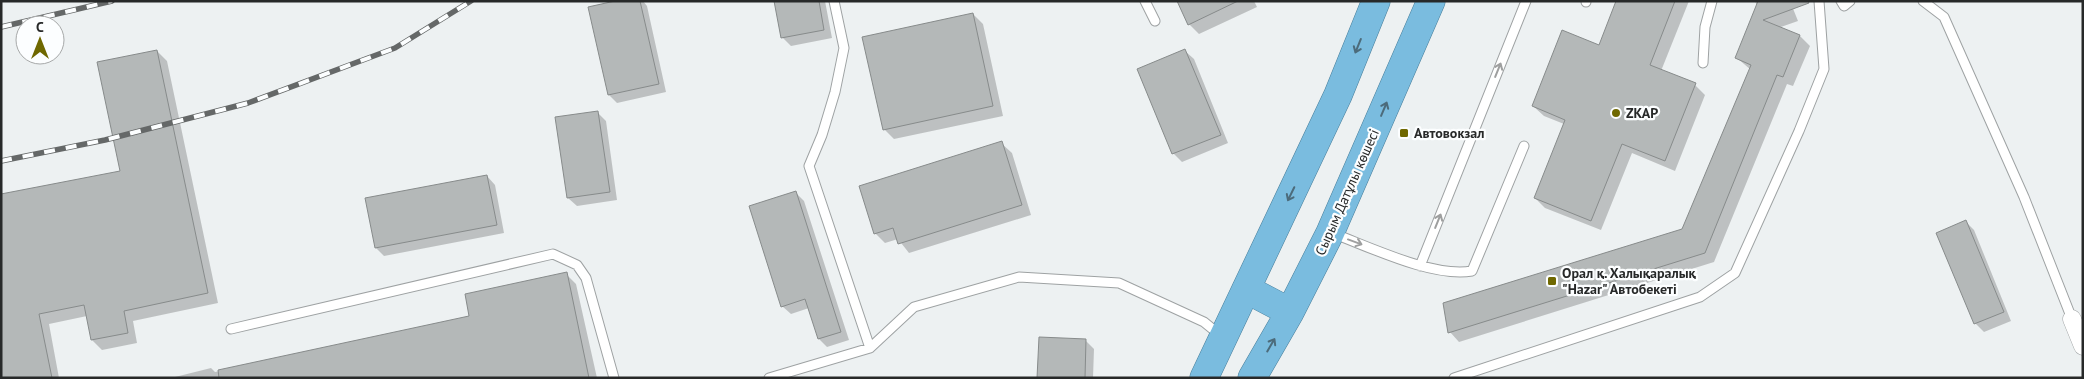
<svg xmlns="http://www.w3.org/2000/svg" width="2084" height="379" viewBox="0 0 2084 379" font-family="'PT Sans',sans-serif">
	<style>
		.shadow { fill: #0003 }
		.building { fill: #b4b8b8; stroke: #878b8b }
		.lines { fill: none; stroke-linecap: round; stroke-linejoin: round }
		.service-casing { stroke: #9ea2a3; stroke-width: 11 }
		.minor-casing { stroke: #9ea2a3; stroke-width: 19 }
		.trunk-casing { stroke: #487e9a; stroke-width: 29 }
		.service { stroke: #fff; stroke-width: 9 }
		.minor { stroke: #fff; stroke-width: 18 }
		.trunk { stroke: #7abcdf; stroke-width: 28 }
		.rail-casing { stroke: #656868; stroke-width: 5.5 }
		.rail { stroke: #fcfeff; stroke-width: 4; stroke-dasharray: 11; stroke-linecap: butt }
		.oneway { stroke: #4c6b7b }
		.oneway2 { stroke: #9e9f9f }
		.poi-dot { fill: #6f6800; stroke: #fcfeff; stroke-width: 2 }
		.labels { text-anchor: middle; stroke-width: 4.5; stroke-linejoin: round; paint-order: stroke }
		.poi-label { font-size: 14px; font-weight: bold; fill: #272929; stroke: #fcfeff; text-anchor: start }
		.street-label { font-size: 14px; fill: #272929; stroke: #fcfeff }
	</style>
	<rect width="100%" height="100%" fill="#edf1f2"/>
	<path class="shadow" d="M620 1H643L647 6 666 92 617 103 609 95Z
		M775 1H825L832 38 791 46 782 37Z
		M1178 1H1254L1257 7 1199 34 1189 24Z
		M1618 1H1689L1661 71 1695 85 1705 95 1675 171 1632 153 1601 230 1545 208 1535 198 1564 124 1544 116 1533 106 1600 47Z
		M1755 1H1790L1798 21 1778 28 1800 36 1810 46 1793 86 1787 84 1714 262 1459 342 1450 332 1683 230 1751 70 1737 58 1757 6Z
		M973 14 983 24 1003 116 894 139 884 129Z
		M157 51 167 61 218 303 133 321 137 343 102 350 92 340 87 316 49 324 59 378H1L121 172Z
		M1185 51 1194 59 1228 143 1182 162 1174 154 1139 70Z
		M597 112 606 121 617 200 577 206 568 198Z
		M1001 143 1012 153 1031 215 909 253 898 239 885 243 875 233Z
		M487 176 495 185 504 233 384 256 376 248Z
		M796 193 804 201 849 340 827 347 819 339 809 308 791 314 782 306Z
		M1966 222 1974 230 2011 321 1984 332 1976 324 1938 233Z
		M566 274 576 284 597 378H171L211 368 215 372 471 317Z
		M1086 341 1094 349 1093 378H1038Z"/>
	<path class="building" d="M615 1H640L659 84 608 95 588 7Z
		M774 1H819L824 30 781 38Z
		M1177 1H1238L1188 25Z
		M1616 1H1675L1650 65 1696 83 1665 161 1622 144 1591 221 1534 198 1565 120 1532 106 1562 30 1599 45Z
		M1758 1H1808L1809 3 1763 20 1800 35 1783 77 1777 75 1705 253 1448 333 1443 303 1682 229 1751 65 1735 58Z
		M973 13 993 106 883 130 862 37Z
		M1185 49 1221 135 1172 154 1137 69Z
		M157 50 208 293 124 311 128 333 91 340 84 305 39 314 52 378H1V194L120 171 97 62Z
		M598 111 610 192 567 198 555 117Z
		M1002 141 1022 205 898 244 893 228 874 234 859 186Z
		M487 175 497 225 375 248 365 198Z
		M796 191 841 332 818 339 805 299 781 307 749 206Z
		M1966 220 2004 312 1974 324 1936 233Z
		M567 272 589 378H219L218 370 469 316 465 294Z
		M1039 337 1086 339 1085 378H1037Z"/>
	<g class="lines">
		<defs>
			<path id="service" d="M834 1 844 48 835 92 822 135 809 166 870 348
				M1145 1 1155 21
				M1841 1 1844 6 1850 1
				M1923 1 1944 17 2024 197 2072 319
				M1586 2V1
				M1703 63 1705 27 1712 1
				M1332 233C1370 247 1433 278 1472 271L1524 146
				M1420 266 1526 1
				M231 329 553 254 577 265 586 278 614 378
				M769 378 870 348 914 307 1019 277 1119 283 1204 322 1220 335
				M1454 378 1700 297 1735 273 1799 131 1824 69 1819 1"/>
			<path id="minor" d="M2072 319 2083 346"/>
			<path id="trunk" d="M1246 289 1290 312
				M1204 378 1338 95 1376 1
				M1252 378 1290 312 1330 233 1431 1"/>
		</defs>
		<use href="#service" class="service-casing"/>
		<use href="#minor" class="minor-casing"/>
		<use href="#trunk" class="trunk-casing"/>
		<use href="#service" class="service"/>
		<use href="#minor" class="minor"/>
		<use href="#trunk" class="trunk"/>
		<defs>
			<path id="rail" d="M1 27 112 1
				M1 161 105 140 248 103 395 48 471 1"/>
		</defs>
		<use href="#rail" class="rail-casing"/>
		<use href="#rail" class="rail"/>
	</g>
	<defs><path id="oneway-shaft" d="M-6 0H5M1.5-3L5.5 0L1.5 3" fill="none" stroke-width="1.6" stroke-linecap="round" stroke-linejoin="round" transform="scale(1.25)"/></defs>
	<g class="oneway">
		<use href="#oneway-shaft" transform="translate(1358 46) rotate(112)"/>
		<use href="#oneway-shaft" transform="translate(1384 109) rotate(-67)"/>
		<use href="#oneway-shaft" transform="translate(1291 194) rotate(116)"/>
		<use href="#oneway-shaft" transform="translate(1271 345) rotate(-60)"/>
	</g>
	<g class="oneway2">
		<use href="#oneway-shaft" transform="translate(1498 70) rotate(-68)"/>
		<use href="#oneway-shaft" transform="translate(1438 221) rotate(-68)"/>
		<use href="#oneway-shaft" transform="translate(1355 242) rotate(20)"/>
	</g>
	<g class="poi-dot">
		<circle cx="1616" cy="113" r="5"/>
		<rect x="1399" y="128" width="10" height="10" rx="2.5"/>
		<rect x="1547" y="276" width="10" height="10" rx="2.5"/>
	</g>
	<g class="labels">
		<g class="poi-label">
			<text x="1626" y="118">ZKAP</text>
			<text x="1414" y="138">Автовокзал</text>
			<text x="1562" y="278">Орал қ. Халықаралық<tspan x="1562" dy="16">"Hazar" Автобекеті</tspan></text>
		</g>
		<g class="street-label">
			<text transform="translate(1347 192) rotate(-66)" y="5">Сырым Датұлы көшесі</text>
		</g>
	</g>
	<rect width="2084" height="379" fill="none" stroke="#272929" stroke-width="5"/>
	<g transform="translate(40 40)"><circle r="24" fill="#fcfeff" stroke="#a7a9a9"/>
	<path d="M0-4L9 19L0 12L-9 19Z" fill="#6f6800"/>
	<text y="-8" font-size="14" font-weight="bold" text-anchor="middle" fill="#272929">С</text>
	</g>
</svg>
